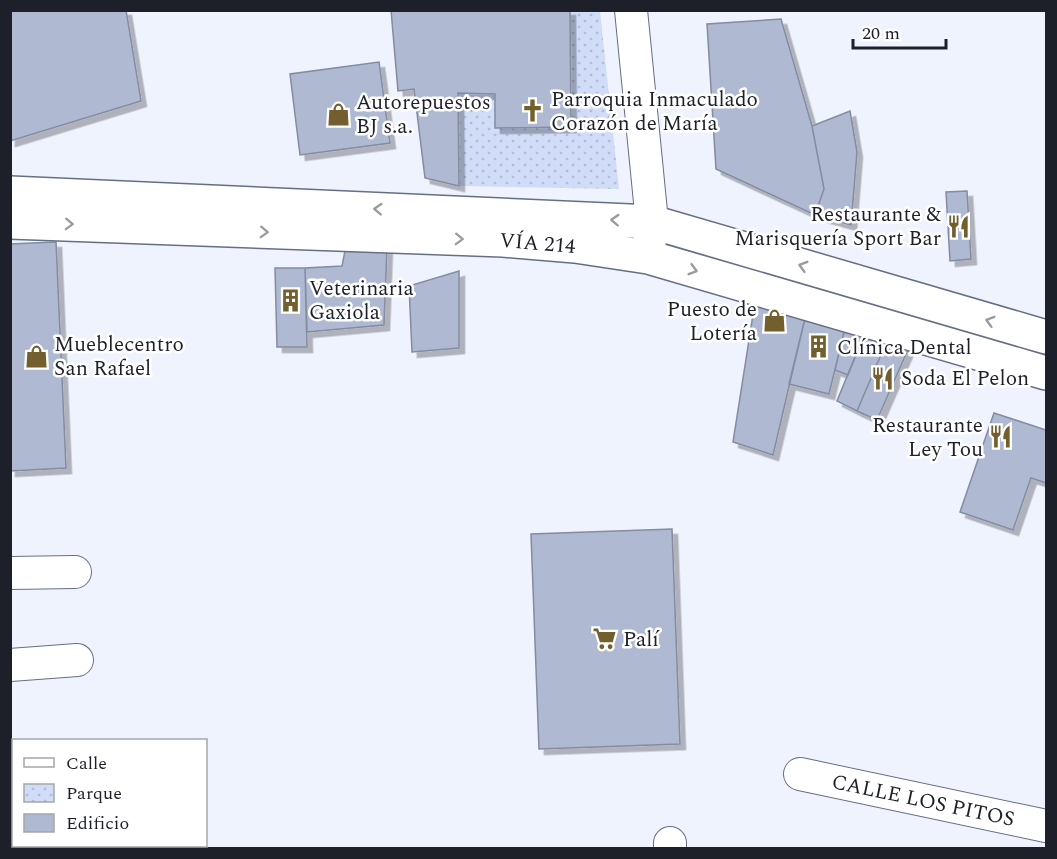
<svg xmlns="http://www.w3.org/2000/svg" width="1057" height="859" viewBox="0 0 1057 859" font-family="Spectral,serif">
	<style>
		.park { fill: url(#park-dots) }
		.building { fill: #afb9d1; stroke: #838ca3; stroke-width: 1.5; filter: url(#shadow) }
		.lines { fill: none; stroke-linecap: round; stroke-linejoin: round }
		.street-casing { stroke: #656f84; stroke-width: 34 }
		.secondary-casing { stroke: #656f84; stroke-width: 36 }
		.street { stroke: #fff; stroke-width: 32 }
		.secondary { stroke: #fff; stroke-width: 33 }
		.oneway { stroke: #999b9f }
		.labels { text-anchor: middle; stroke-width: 5; stroke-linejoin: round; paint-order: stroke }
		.poi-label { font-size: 21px; fill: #1d2029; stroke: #fff; text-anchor: start }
		.street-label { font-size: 21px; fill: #1d2029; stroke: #fff }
	</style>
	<defs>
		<pattern id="park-dots" width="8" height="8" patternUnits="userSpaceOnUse" patternTransform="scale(1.5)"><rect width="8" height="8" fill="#d0dcf8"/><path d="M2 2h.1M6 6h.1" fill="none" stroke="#b2bcd5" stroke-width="1.8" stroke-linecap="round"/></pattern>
		<filter id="shadow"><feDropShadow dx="5.5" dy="5.5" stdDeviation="0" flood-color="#0004"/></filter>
	</defs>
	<rect width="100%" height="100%" fill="#eff3fd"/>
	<path class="park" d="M570 11H600L619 189 459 186 458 93 495 94 496 128 571 127Z"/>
	<path class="building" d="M10 10H126L141 101 10 141Z
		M391 10H570L571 127 495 128V94L458 93 459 186 425 178 414 89 398 91Z
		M781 19 812 126 824 189 815 215 716 169 707 24Z
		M379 62 390 143 300 155 290 74Z
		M850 111 857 152 851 225 815 215 824 189 812 126Z
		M967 191 971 259 950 261 946 192Z
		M56 242 66 468 10 471V244Z
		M387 246 384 325 307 332 305 268 342 266 345 251Z
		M275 268H305L307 347H277Z
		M459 271V348L412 352 409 286Z
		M755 302 806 314 773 455 733 442Z
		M806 314 846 324 829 394 789 384Z
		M846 324 866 330 848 375 835 370Z
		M866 330 889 336 857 411 837 401Z
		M889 336 910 345 877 420 857 411Z
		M994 413 1046 430V483L1031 478 1013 530 960 512Z
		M672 529 680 744 539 749 531 534Z"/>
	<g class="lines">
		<defs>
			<g id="street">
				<path d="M631 10 652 222 648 257"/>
				<path d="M10 573 75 572"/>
				<path d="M10 665 77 660"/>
				<path id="s1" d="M800 774 1046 826"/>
				<path d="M10 813 14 812"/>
				<path d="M670 843V848"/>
			</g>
			<g id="secondary">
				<path d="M10 193 652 222 1046 337"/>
				<path id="s2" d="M10 222 503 240 575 246 648 257 1046 373"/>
			</g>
		</defs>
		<use href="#street" class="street-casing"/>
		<use href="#secondary" class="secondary-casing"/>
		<use href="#street" class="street"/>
		<use href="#secondary" class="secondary"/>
	</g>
	<defs><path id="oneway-chevron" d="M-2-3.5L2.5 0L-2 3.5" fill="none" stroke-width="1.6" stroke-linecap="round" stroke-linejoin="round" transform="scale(1.5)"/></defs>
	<g class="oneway">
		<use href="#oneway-chevron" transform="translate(378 209) rotate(-177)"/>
		<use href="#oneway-chevron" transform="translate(615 220) rotate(-177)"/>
		<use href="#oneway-chevron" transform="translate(69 224) rotate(2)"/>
		<use href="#oneway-chevron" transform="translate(264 232) rotate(2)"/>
		<use href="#oneway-chevron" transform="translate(459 239) rotate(2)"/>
		<use href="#oneway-chevron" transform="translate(803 266) rotate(-164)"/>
		<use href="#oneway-chevron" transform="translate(693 270) rotate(16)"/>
		<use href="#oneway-chevron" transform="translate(990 321) rotate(-164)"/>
	</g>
	<defs>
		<symbol id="church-bare" viewBox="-9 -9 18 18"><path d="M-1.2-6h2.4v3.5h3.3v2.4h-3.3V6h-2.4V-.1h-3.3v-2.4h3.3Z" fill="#735f2e" stroke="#fff" stroke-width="2.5" paint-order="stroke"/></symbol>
		<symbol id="shop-bare" viewBox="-9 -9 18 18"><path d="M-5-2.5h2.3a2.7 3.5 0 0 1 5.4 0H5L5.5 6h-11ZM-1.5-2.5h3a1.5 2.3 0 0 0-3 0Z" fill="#735f2e" stroke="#fff" stroke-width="2.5" paint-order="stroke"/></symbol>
		<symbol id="restaurant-bare" viewBox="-9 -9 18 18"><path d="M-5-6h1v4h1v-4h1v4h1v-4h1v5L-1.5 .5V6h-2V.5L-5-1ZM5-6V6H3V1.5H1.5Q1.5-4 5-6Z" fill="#735f2e" stroke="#fff" stroke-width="2.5" paint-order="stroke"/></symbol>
		<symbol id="building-bare" viewBox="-9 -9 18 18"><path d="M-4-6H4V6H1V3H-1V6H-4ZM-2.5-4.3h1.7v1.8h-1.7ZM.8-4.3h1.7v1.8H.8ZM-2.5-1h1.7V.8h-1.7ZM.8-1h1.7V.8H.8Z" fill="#735f2e" stroke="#fff" stroke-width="2.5" paint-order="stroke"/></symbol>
		<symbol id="supermarket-bare" viewBox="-9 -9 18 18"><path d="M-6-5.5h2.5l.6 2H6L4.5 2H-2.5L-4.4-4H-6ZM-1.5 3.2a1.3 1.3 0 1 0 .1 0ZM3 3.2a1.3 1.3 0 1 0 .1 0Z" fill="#735f2e" stroke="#fff" stroke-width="2.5" paint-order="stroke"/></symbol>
	</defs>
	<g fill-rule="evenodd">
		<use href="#church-bare" x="516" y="94" width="33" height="33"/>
		<use href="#shop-bare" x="322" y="98" width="33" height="33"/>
		<use href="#restaurant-bare" x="942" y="210" width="33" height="33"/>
		<use href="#building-bare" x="274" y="284" width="33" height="33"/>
		<use href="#shop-bare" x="758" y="304" width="33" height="33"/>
		<use href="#building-bare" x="802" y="330" width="33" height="33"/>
		<use href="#shop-bare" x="20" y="340" width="33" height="33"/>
		<use href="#restaurant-bare" x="866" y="362" width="33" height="33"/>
		<use href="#restaurant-bare" x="984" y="420" width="33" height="33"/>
		<use href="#supermarket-bare" x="588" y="622" width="33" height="33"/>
	</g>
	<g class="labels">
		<g class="poi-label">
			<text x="551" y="106">Parroquia Inmaculado<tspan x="551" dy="24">Corazón de María</tspan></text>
			<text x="356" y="109">Autorepuestos<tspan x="356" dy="24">BJ s.a.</tspan></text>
			<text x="941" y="221" text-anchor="end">Restaurante &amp;<tspan x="941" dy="24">Marisquería Sport Bar</tspan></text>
			<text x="309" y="295">Veterinaria<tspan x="309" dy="24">Gaxiola</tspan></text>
			<text x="757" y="316" text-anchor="end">Puesto de<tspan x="757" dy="24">Lotería</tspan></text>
			<text x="54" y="351">Mueblecentro<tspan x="54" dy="24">San Rafael</tspan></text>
			<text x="837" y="354">Clínica Dental</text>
			<text x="901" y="385">Soda El Pelon</text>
			<text x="983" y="432" text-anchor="end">Restaurante<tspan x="983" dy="24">Ley Tou</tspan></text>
			<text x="623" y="646">Palí</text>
		</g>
		<g class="street-label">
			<text dy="7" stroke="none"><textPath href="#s2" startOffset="528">VÍA 214</textPath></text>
			<text dy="7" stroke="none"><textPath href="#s1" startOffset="126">CALLE LOS PITOS</textPath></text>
		</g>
	</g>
	<rect width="1057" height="859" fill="none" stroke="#1d2029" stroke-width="24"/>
	<rect x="12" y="739" width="195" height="108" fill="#ffffff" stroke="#a5a6a9" stroke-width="1.5"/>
	<rect x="24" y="758" width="30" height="9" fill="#ffffff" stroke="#a5a6a9" stroke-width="1.5"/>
	<text x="66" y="769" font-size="18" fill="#1d2029">Calle</text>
	<rect x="24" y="784" width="30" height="18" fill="url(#park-dots)" stroke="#a5a6a9" stroke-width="1.5"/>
	<text x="66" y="799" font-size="18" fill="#1d2029">Parque</text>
	<rect x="24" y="814" width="30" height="18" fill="#afb9d1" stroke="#a5a6a9" stroke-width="1.5"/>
	<text x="66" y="829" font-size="18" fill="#1d2029">Edificio</text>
	<path d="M853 39v9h93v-9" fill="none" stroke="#1d2029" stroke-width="3"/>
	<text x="862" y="39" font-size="18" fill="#1d2029" stroke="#ffffff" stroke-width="4.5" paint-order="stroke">20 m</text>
</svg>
